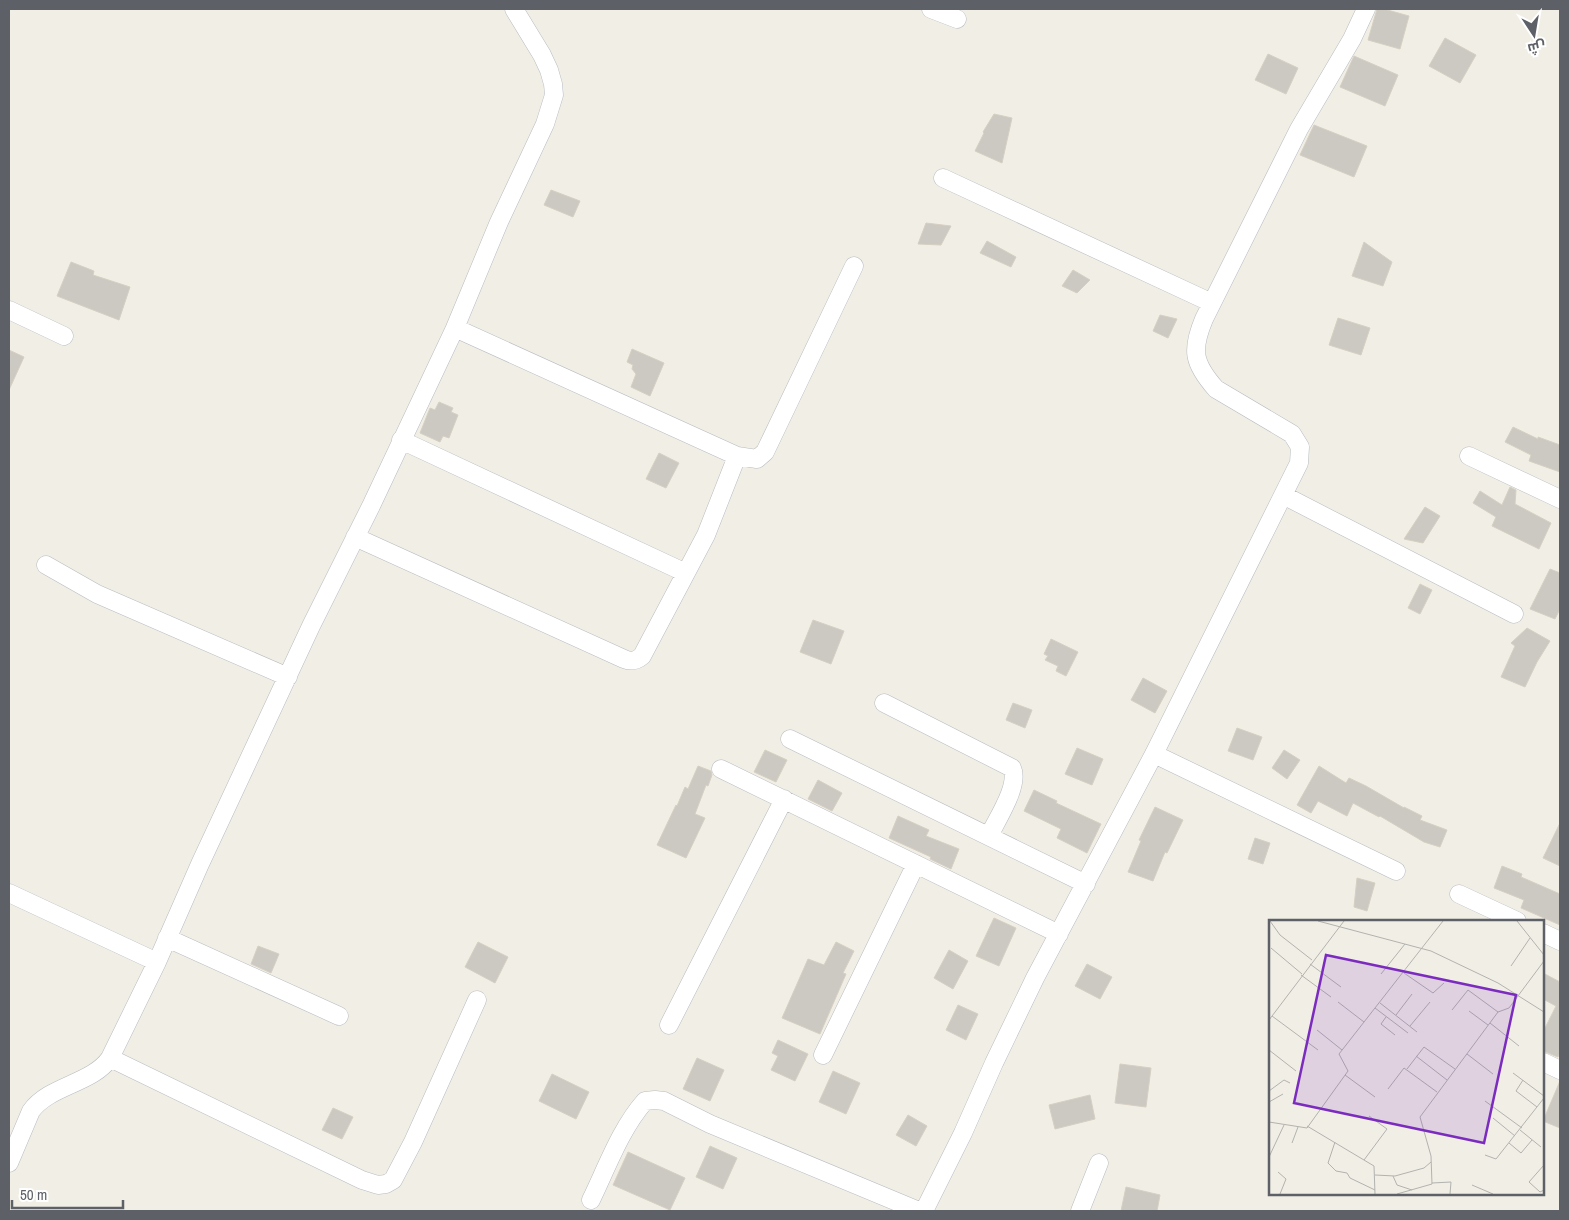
<svg xmlns="http://www.w3.org/2000/svg" width="1569" height="1220" viewBox="0 0 1569 1220" font-family="'Archivo Narrow',Cairo,sans-serif">
	<style>
		.building { fill: #ccc8c2; stroke: #d6d0c3 }
		.lines { fill: none; stroke-linecap: round; stroke-linejoin: round }
		.street-casing { stroke: #b8bbc0; stroke-width: 19 }
		.street { stroke: #fff; stroke-width: 18 }
		.inset-road { fill: none; stroke: #b2b2af; stroke-width: 1 }
		.view { fill: #7b2cbf; fill-opacity: 0.15; stroke: #7b2cbf; stroke-width: 2.5 }
		.inset-edge { fill: none; stroke: #5d6167; stroke-width: 2.5 }
	</style>
	<rect width="100%" height="100%" fill="#f1eee5"/>
	<path class="building" d="M1377 9H1384L1409 16 1400 49 1368 40Z
		M1445 38 1476 55 1460 83 1429 66Z
		M1268 54 1298 68 1286 94 1255 80Z
		M1354 56 1398 75 1385 106 1340 87Z
		M994 114 1012 118 1002 163 975 151 984 133 983 132Z
		M1314 125 1367 146 1354 177 1300 155Z
		M551 190 580 201 573 217 544 205Z
		M926 223 951 226 941 245 918 244Z
		M987 241 1016 257 1011 267 980 253Z
		M1364 242 1392 262 1383 286 1352 276Z
		M71 262 94 271 93 275 130 287 119 320 57 296Z
		M1073 270 1090 280 1077 293 1062 286Z
		M1160 315 1177 319 1168 338 1153 331Z
		M1338 318 1370 328 1361 355 1329 345Z
		M632 349 664 363 650 396 631 387 636 374 632 369 633 365 627 362Z
		M9 350 24 357 9 390Z
		M439 402 453 408 451 412 458 415 449 438 443 436 440 442 420 433 430 408 435 410Z
		M1513 427 1538 439V437L1560 445V472L1529 461 1531 455 1505 442Z
		M659 453 679 463 666 488 646 479Z
		M1510 487 1516 490 1515 504 1551 523 1539 549 1492 526 1496 517 1473 503 1480 491 1502 505Z
		M1425 507 1440 516 1423 543 1404 539Z
		M1550 569 1560 573V609L1555 619 1530 609Z
		M1420 584 1432 590 1420 614 1408 608Z
		M813 620 844 631 831 664 800 652Z
		M1527 628 1550 641 1537 662 1525 687 1501 677 1515 646 1511 643Z
		M1051 639 1078 652 1066 676 1056 671 1058 666 1045 660 1048 656 1044 654Z
		M1143 678 1167 691 1155 713 1131 700Z
		M1013 703 1032 710 1025 728 1006 720Z
		M1237 728 1262 737 1253 760 1228 751Z
		M1077 748 1103 759 1092 785 1065 774Z
		M765 750 787 760 776 782 754 772Z
		M1284 750 1300 760 1287 779 1272 768Z
		M698 766 711 771 712 775 708 786 706 785 695 814 705 818 686 858 657 845 676 805 677 806 685 787 688 789Z
		M1319 766 1346 783 1349 778 1366 786 1404 808V807L1422 816 1420 820 1447 830 1440 847 1424 842 1380 816 1379 817 1353 803 1347 816 1318 801 1311 813 1297 805Z
		M818 780 842 793 832 811 808 799Z
		M1034 790 1057 801 1056 803 1101 824 1087 853 1057 838 1061 829 1024 811Z
		M1155 807 1183 820 1167 853 1165 852 1153 881 1128 872 1141 841 1139 840Z
		M898 816 929 830 926 836 959 849 951 869 930 859 931 857 889 838Z
		M1560 823V866L1543 858Z
		M1255 838 1270 843 1263 864 1248 859Z
		M1502 866 1522 874 1521 877 1560 894V925L1521 908 1524 900 1494 888Z
		M1357 878 1375 883 1367 911 1354 907Z
		M994 918 1016 928 999 966 976 956Z
		M478 942 508 957 495 983 465 967Z
		M836 942 854 951 843 973 846 974 820 1034 782 1018 808 959 824 965Z
		M258 946 279 954 271 973 251 964Z
		M949 950 968 961 953 989 934 978Z
		M1087 964 1112 977 1100 999 1075 986Z
		M1543 973 1560 982V1053L1558 1057 1543 1051V1032L1556 1006 1543 999Z
		M958 1005 978 1014 966 1040 946 1030Z
		M778 1040 808 1054 795 1081 771 1070 778 1056 772 1053Z
		M697 1058 724 1070 710 1101 683 1089Z
		M1120 1064 1151 1068 1146 1107 1115 1103Z
		M833 1071 860 1083 846 1114 819 1102Z
		M552 1074 589 1092 576 1119 539 1101Z
		M1560 1081V1128L1543 1121Z
		M1090 1095 1095 1119 1055 1129 1049 1105Z
		M333 1108 353 1117 342 1139 322 1130Z
		M908 1115 927 1126 916 1146 896 1135Z
		M710 1146 737 1158 723 1189 696 1177Z
		M628 1152 685 1178 670 1210 613 1185Z
		M1126 1187 1160 1195 1157 1211H1121Z"/>
	<g class="lines">
		<defs>
			<path id="street" d="M931 9 957 19
				M943 178 1212 303
				M9 310 64 336
				M455 328 737 456 757 459 765 452 854 266
				M401 440 686 573
				M1469 456 1560 499
				M1283 495 1514 614
				M355 537 624 659C631 662 636 661 642 656L706 535 737 456
				M46 565 97 594 288 677
				M884 703 1012 768C1020 785 997 819 989 836
				M790 739 1086 884
				M1154 754 1396 871
				M721 769 1059 934
				M9 893 157 962
				M1459 894 1517 921
				M1543 933 1560 941
				M167 938 339 1016
				M669 1025 784 799
				M823 1055 916 864
				M110 1058 362 1180 378 1185 386 1184 393 1180 413 1142 477 1000
				M1543 1062 1560 1070
				M9 1163 31 1111C50 1085 92 1084 110 1058L157 962 200 864 311 626 371 506 455 328 499 222 545 124 554 95 553 84 549 70 542 55 514 9
				M591 1200C607 1167 621 1128 645 1101L655 1100 664 1101 710 1124 919 1211
				M924 1211 963 1133 994 1063 1035 978 1154 754 1299 463 1300 447 1292 434 1216 389C1193 363 1191 350 1204 319L1299 129 1352 39 1366 9
				M1080 1211 1099 1163"/>
		</defs>
		<use href="#street" class="street-casing"/>
		<use href="#street" class="street"/>
	</g>
	<g transform="translate(1269 920)">
		<rect width="275" height="275" fill="#f1eee5"/>
		<path class="inset-road" d="M1 1 11 15 43 40M49 1 162 31 229 63 275 92M248 1 275 35M2 28 33 54M41 44 72 67M242 46 261 18M135 53 164 73 175 63M112 54 136 24M32 55 62 77M69 82 95 102M111 83 148 112M106 88 139 113M183 90 199 70 229 92M200 91 219 105M127 95 143 74M3 96 49 130M117 97 112 104 126 115M0 100 75 1M221 103 250 126M141 106 161 82M48 110 73 130M0 130 27 151M198 134 224 154M147 136 178 160M138 149 155 127 186 149M244 153 275 176M76 155 106 177M254 160 247 171 268 187M119 169 135 148 168 172M0 171 15 160 21 163M216 181 253 208M0 182 14 174M224 198 246 216M0 202 38 208 79 151 70 134 174 1M38 206 105 246 106 274M251 210 272 227M66 222 59 243 67 251 78 253 81 258 106 270M23 223 29 207M240 223 252 233 263 220M216 235 227 239 275 178M0 237 15 205M95 240 118 209 100 196M275 245 260 262 271 272 275 270M9 252 17 259 11 274M106 255 126 256 155 248 162 242M124 256 128 265 143 270M163 263 182 262 181 274M203 265 224 274M128 274 163 264 162 236 151 197 229 92 240 88 275 41"/>
		<path class="view" d="M57 35 247 75 215 223 25 183Z"/>
		<rect width="275" height="275" class="inset-edge"/>
	</g>
	<rect width="1569" height="1220" fill="none" stroke="#5d6167" stroke-width="20"/>
	<g transform="translate(1534 35) rotate(168)" stroke="#ffffff" stroke-width="4" paint-order="stroke">
	<path d="M0-4L9 19L0 12L-9 19Z" fill="#5d6167"/>
	<text y="-8" font-size="14" font-weight="bold" text-anchor="middle" fill="#5d6167">ش</text>
	</g>
	<path d="M12 1200v8h111v-8" fill="none" stroke="#5d6167" stroke-width="2.5"/>
	<text x="20" y="1200" font-size="15" fill="#5d6167" stroke="#ffffff" stroke-width="4" paint-order="stroke">50 m</text>
</svg>
